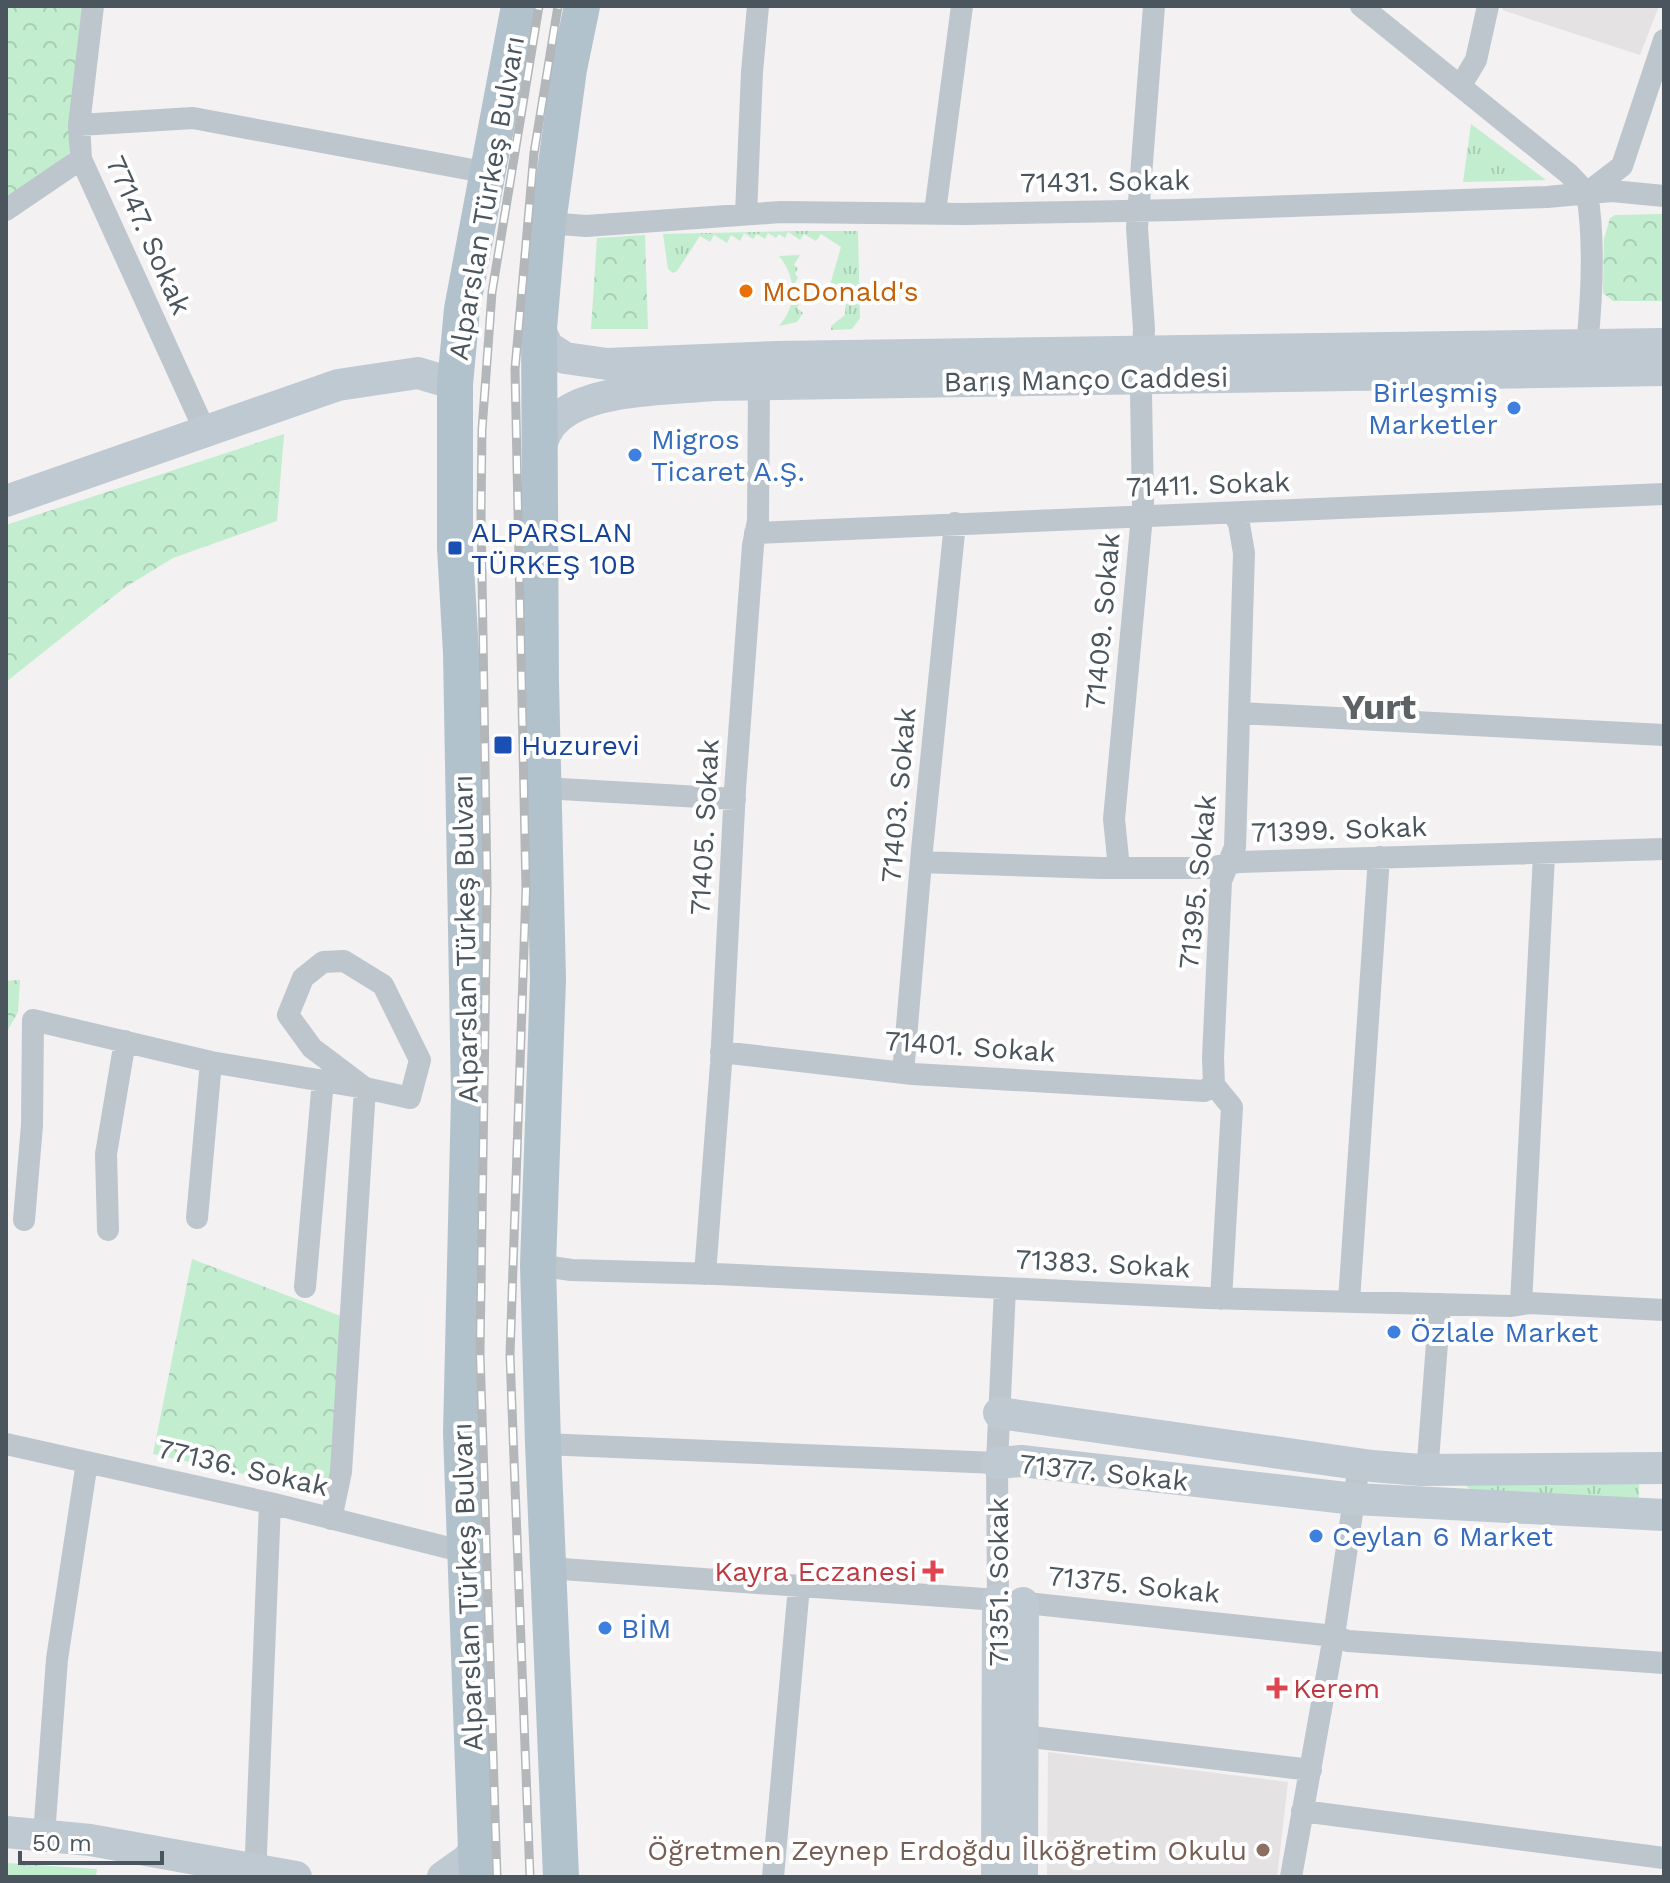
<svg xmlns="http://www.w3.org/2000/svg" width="1670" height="1883" viewBox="0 0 1670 1883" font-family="'Work Sans',sans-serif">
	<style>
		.education { fill: #e4e2e2 }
		.grass { fill: url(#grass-tufts) }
		.park { fill: url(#park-crowns) }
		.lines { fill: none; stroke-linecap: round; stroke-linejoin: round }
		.street { stroke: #bdc6cc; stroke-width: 22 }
		.secondary { stroke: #bec9d1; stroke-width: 32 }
		.primary { stroke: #b2c2cd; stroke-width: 36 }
		.rail-casing { stroke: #b3b7ba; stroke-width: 9 }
		.rail { stroke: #fff; stroke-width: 6; stroke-dasharray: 18; stroke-linecap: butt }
		.food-dot { fill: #e8710a; stroke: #fff; stroke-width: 3 }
		.shop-dot { fill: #3f7fe0; stroke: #fff; stroke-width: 3 }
		.transit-dot { fill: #1a4fb4; stroke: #fff; stroke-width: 3 }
		.health-dot { fill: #e0444e; stroke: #fff; stroke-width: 3 }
		.education-dot { fill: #8d6e63; stroke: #fff; stroke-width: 3 }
		.labels { text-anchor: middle; stroke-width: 8; stroke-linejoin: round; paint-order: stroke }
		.street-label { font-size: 28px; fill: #4a555d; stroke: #fff }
		.food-label { font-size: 28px; fill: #c56008; stroke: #fff; text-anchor: start }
		.shop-label { font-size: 28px; fill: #366cbe; stroke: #fff; text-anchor: start }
		.transit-label { font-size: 28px; fill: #164399; stroke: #fff; text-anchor: start }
		.health-label { font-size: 28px; fill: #be3a42; stroke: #fff; text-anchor: end }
		.education-label { font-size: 28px; fill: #785e54; stroke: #fff; text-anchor: end }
		.district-label { font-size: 36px; font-weight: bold; fill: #5d6265; stroke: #fff }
	</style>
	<defs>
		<pattern id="grass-tufts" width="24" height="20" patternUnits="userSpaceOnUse" patternTransform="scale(2)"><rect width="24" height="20" fill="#c3edcf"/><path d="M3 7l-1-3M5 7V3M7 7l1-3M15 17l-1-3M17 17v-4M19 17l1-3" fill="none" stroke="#a9cdb4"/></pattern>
		<pattern id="park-crowns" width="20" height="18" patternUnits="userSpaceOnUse" patternTransform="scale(2)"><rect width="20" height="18" fill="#c3edcf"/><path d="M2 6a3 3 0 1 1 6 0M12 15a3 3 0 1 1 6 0" fill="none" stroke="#a9cdb4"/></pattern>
	</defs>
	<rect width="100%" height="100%" fill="#f3f1f1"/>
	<path class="education" d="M1503 6H1659L1640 55 1502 10Z
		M1048 1752 1288 1782 1277 1877H1047Z"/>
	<path class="grass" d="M1471 124 1546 180 1463 182Z
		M795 231H858L860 318 852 329 831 330V326L845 315 846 296 828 292 841 247 821 234 816 241 804 234 800 240 788 232 785 238 779 234 776 238 768 233 765 239 757 234 753 239 744 233 740 241 731 235 727 243 714 235 710 242 700 236 677 271 673 273 668 269 663 234Z
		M800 255 794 265 798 268 795 274 798 277 795 283 799 286 796 299 800 302 797 308 803 313 797 322 779 326C797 306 797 277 779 256Z
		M1639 1483V1505L1485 1502 1464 1484Z"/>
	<path class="park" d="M6 6H85L82 51 68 159 6 207Z
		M1664 214V301H1613L1603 293 1604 239 1610 218 1615 215Z
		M645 235 648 329H591L597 238Z
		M284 434 277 521 173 558 124 588 6 682V525Z
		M20 980 18 1012 6 1033V981Z
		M192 1259 351 1320 330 1493 153 1454Z
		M6 1863 97 1869 96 1877H6Z"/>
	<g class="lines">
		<path class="street" d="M93 6 79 125 81 159 205 431
			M1361 6 1569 174 1587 193
			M1461 85 1476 60 1488 6
			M79 125 193 118 489 173
			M1587 193 1622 166 1664 40
			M6 210 81 159
			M935 212 962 6
			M746 214 752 72 758 6
			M548 223 586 226 781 212 964 214 1178 210 1547 197 1612 191 1664 196
			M1587 346C1592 297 1595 242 1587 193
			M755 533 1664 494
			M1239 713 1664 735
			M543 788 735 799
			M921 862 1101 868H1208L1239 862 1664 849
			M1119 868 1114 819 1143 505 1141 393 1144 329 1137 228 1154 6
			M721 1052 913 1074 1204 1091 1214 1085
			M903 1073 922 850 955 523
			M197 1218 211 1062
			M24 1220 32 1125 33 1020 211 1062 365 1088 410 1098 420 1060 383 985 344 961 323 962 303 978 288 1015 312 1048 365 1088 341 1472 331 1519
			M108 1230 106 1154 125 1041
			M538 1265 571 1270 716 1274 1208 1298 1511 1306 1530 1303 1664 1310
			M705 1274 721 1064 735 789 753 545 758 521 759 383
			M305 1287 323 1080
			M1221 1299 1232 1107 1214 1085 1213 1058 1221 881 1235 847 1244 553 1239 524 1234 514
			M1349 1301 1379 857
			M1521 1304 1544 855
			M6 1444 270 1503 465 1552
			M543 1444 997 1463
			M1421 1470 1428 1461 1440 1304
			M548 1568 998 1600 1334 1636 1348 1641 1664 1663
			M998 1600 997 1463 1005 1288
			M1023 1736 1311 1770
			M1302 1811 1664 1858
			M44 1835 57 1659 87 1462
			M257 1877 256 1853 270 1503
			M773 1877 799 1586
			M1291 1877 1334 1636 1359 1465"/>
		<path class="secondary" d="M539 328 548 347 565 358 607 364 777 357 1664 344
			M539 453C542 439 548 425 560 416 594 388 671 389 713 385L1664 370
			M6 501 338 385 418 373 455 384
			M999 1413 1372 1466 1421 1470 1664 1468
			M997 1463 1021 1461 1355 1499 1664 1515
			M6 1832 90 1840 296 1877
			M443 1877 467 1860 476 1849
			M997 1877 998 1600
			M1022 1877 1023 1603"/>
		<path class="primary" d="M477 1877 461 1433 469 1096 461 653 455 548V384L462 309 519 6
			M561 1877 543 1444 538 1265 548 979 541 682 539 328 548 223 569 69 582 6"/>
		<defs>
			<path id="rail" d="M497 1877 480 1353 487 889 481 512 482 430 492 292 539 6
				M530 1877 510 1355 526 889 515 369 534 153 558 6"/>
		</defs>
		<use href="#rail" class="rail-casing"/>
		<use href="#rail" class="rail"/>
	</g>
	<circle class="food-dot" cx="746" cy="291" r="8"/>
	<g class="shop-dot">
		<circle cx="1514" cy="408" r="8"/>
		<circle cx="635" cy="455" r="8"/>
		<circle cx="1394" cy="1332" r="8"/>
		<circle cx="1316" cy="1536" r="8"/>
		<circle cx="605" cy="1628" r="8"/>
	</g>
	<g class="transit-dot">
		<rect x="447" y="540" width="16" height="16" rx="4"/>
		<rect x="493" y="735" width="20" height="20" rx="4"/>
	</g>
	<g class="health-dot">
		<path d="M929 1559h8v8h8v8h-8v8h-8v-8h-8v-8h8z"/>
		<path d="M1273 1676h8v8h8v8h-8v8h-8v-8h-8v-8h8z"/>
	</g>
	<circle class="education-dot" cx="1263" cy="1850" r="8"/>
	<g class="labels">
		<g class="street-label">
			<text transform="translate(1105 181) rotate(-1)" y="10">71431. Sokak</text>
			<text transform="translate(486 198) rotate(-80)" y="10">Alparslan Türkeş Bulvarı</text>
			<text transform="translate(149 235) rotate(66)" y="10">77147. Sokak</text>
			<text transform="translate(1086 379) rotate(-1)" y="10">Barış Manço Caddesi</text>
			<text transform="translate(1208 484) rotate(-2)" y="10">71411. Sokak</text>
			<text transform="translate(1102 621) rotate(-85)" y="10">71409. Sokak</text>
			<text transform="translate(898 795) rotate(-85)" y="10">71403. Sokak</text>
			<text transform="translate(704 827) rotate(-87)" y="10">71405. Sokak</text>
			<text transform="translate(1339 829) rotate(-2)" y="10">71399. Sokak</text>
			<text transform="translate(1197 882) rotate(-84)" y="10">71395. Sokak</text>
			<text transform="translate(465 939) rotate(-91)" y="10">Alparslan Türkeş Bulvarı</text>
			<text transform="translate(970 1046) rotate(4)" y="10">71401. Sokak</text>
			<text transform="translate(1103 1263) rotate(3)" y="10">71383. Sokak</text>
			<text transform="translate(243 1467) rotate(13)" y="10">77136. Sokak</text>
			<text transform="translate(1104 1472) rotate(6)" y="10">71377. Sokak</text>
			<text transform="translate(998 1582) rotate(-90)" y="10">71351. Sokak</text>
			<text transform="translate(1134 1584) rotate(6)" y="10">71375. Sokak</text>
			<text transform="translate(467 1587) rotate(-92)" y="10">Alparslan Türkeş Bulvarı</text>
		</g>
		<g class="food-label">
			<text x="762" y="301">McDonald's</text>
		</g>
		<g class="shop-label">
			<text x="1498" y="402" text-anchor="end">Birleşmiş<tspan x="1498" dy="32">Marketler</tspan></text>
			<text x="651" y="449">Migros<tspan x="651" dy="32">Ticaret A.Ş.</tspan></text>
			<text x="1410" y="1342">Özlale Market</text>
			<text x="1332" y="1546">Ceylan 6 Market</text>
			<text x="621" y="1638">BİM</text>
		</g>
		<g class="transit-label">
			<text x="471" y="542">ALPARSLAN<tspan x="471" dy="32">TÜRKEŞ 10B</tspan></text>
			<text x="521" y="755">Huzurevi</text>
		</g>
		<g class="health-label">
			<text x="917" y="1581">Kayra Eczanesi</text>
			<text x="1293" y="1698" text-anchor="start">Kerem</text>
		</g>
		<g class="education-label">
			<text x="1247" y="1860">Öğretmen Zeynep Erdoğdu İlköğretim Okulu</text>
		</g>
		<g class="district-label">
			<text x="1379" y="719">Yurt</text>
		</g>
	</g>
	<rect width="1670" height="1883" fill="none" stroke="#4a555d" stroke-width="16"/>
	<path d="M20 1851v12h142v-12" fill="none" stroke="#4a555d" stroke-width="4"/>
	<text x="32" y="1851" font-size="24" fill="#4a555d" stroke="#ffffff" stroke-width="6" paint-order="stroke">50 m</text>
</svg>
